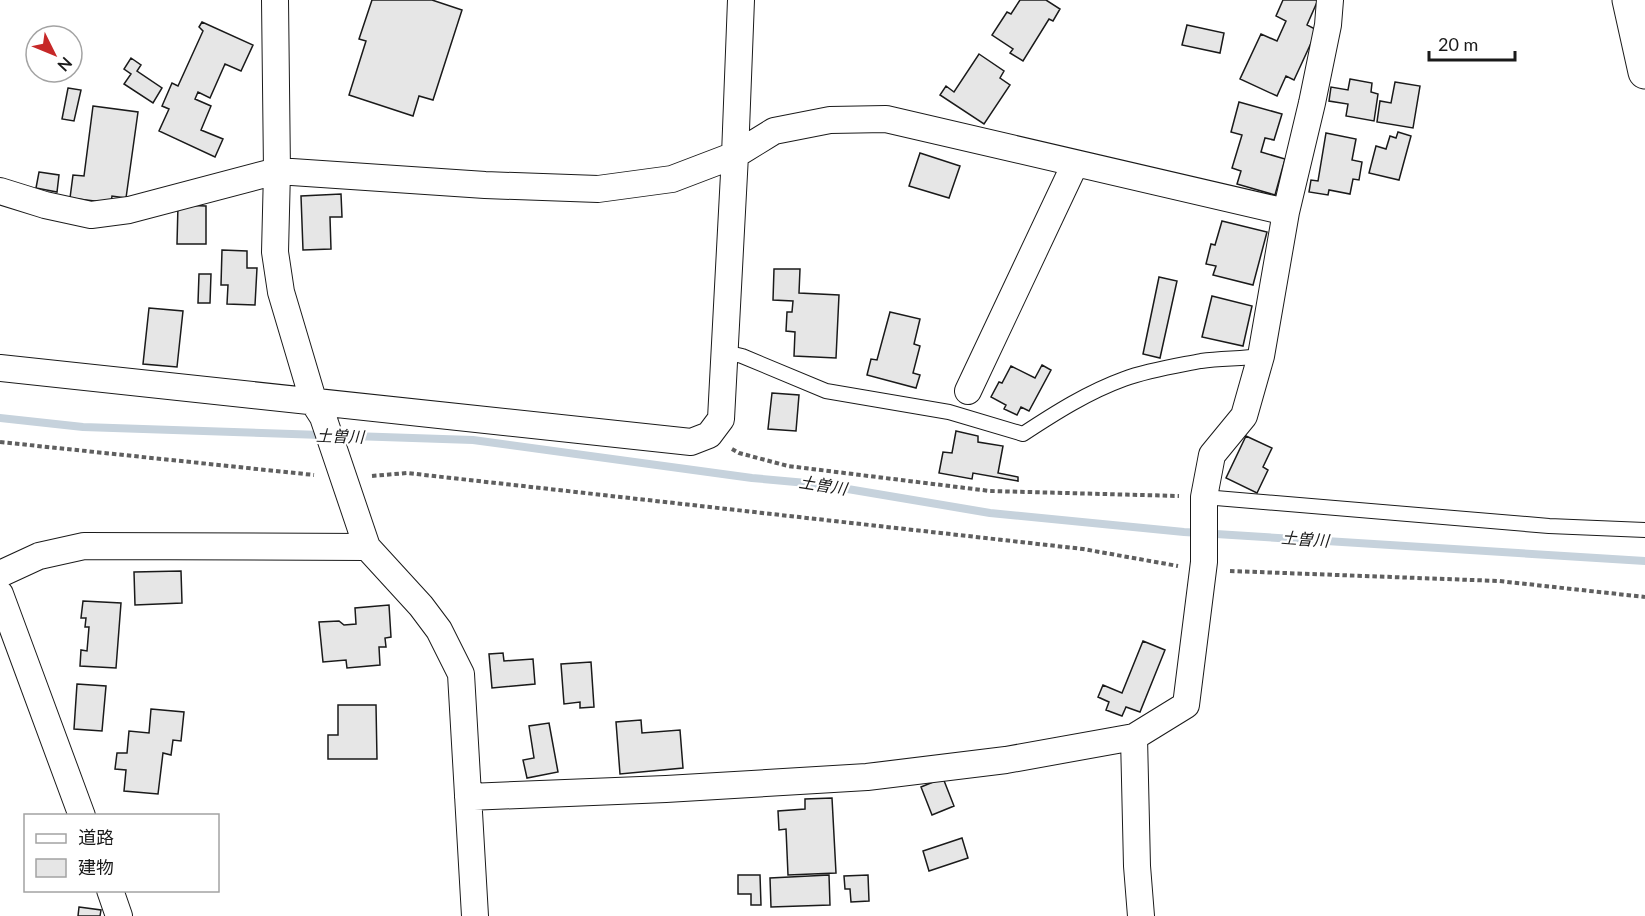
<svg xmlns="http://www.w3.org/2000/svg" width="1645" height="916" viewBox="0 0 1645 916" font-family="Lato,'Noto Sans JP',sans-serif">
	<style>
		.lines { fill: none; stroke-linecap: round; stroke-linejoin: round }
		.stream { stroke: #c6d2dc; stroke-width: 8 }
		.building { fill: #e6e6e6; stroke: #1a1a1a; stroke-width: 1.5 }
		.lane-casing { stroke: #1a1a1a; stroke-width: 16 }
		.street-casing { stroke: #1a1a1a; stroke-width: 28 }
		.highway-casing { stroke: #1a1a1a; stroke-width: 35 }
		.path { stroke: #5f5f5f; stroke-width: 4; stroke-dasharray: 4.5 3; stroke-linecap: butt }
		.lane { stroke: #fff; stroke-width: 14 }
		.street { stroke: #fff; stroke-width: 26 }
		.highway { stroke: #fff; stroke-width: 33 }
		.labels { text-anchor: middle; stroke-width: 4.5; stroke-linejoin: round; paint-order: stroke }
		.water-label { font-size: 16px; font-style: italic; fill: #1a1a1a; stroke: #fff }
	</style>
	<rect width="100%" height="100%" fill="#fff"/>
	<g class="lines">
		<path class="stream" d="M0 418 83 427 473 440 752 478 818 484 990 513 1184 532 1645 561"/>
	</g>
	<path class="building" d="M372 0H432L462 10 433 100 419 96 413 116 349 95 366 41 359 39Z
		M1020 0H1046L1060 9 1053 21 1049 19 1023 61 1010 53 1013 49 992 35 1007 12 1011 14Z
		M1283 0H1318L1307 25 1317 30 1294 80 1286 76 1277 96 1240 79 1261 34 1277 41 1286 21 1276 16Z
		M202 22 253 45 241 71 225 64 210 98 198 92 195 99 211 106 201 130 223 139 215 157 159 131 169 109 162 106 172 83 178 86 203 31 199 27Z
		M1187 25 1224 33 1220 53 1182 45Z
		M979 54 1004 71 1000 78 1010 85 984 124 940 95 946 86 954 92Z
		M131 58 141 65 137 71 162 88 153 103 124 84 131 74 124 69Z
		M1350 79 1372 83 1371 92 1378 94 1374 121 1346 116 1348 104 1329 101 1331 87 1348 90Z
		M1395 82 1420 86 1413 128 1377 122 1380 101 1391 103Z
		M68 88 81 90 74 121 62 119Z
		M1239 102 1282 114 1274 140 1265 138 1261 152 1285 159 1275 195 1237 184 1241 171 1232 168 1242 135 1231 132Z
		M93 106 138 112 126 198 112 196 111 203 70 198 73 175 84 176Z
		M1398 132 1411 136 1399 180 1369 173 1376 146 1386 149 1390 136 1396 138Z
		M1326 133 1356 139 1352 160 1362 162 1359 180 1353 179 1350 194 1329 190 1328 195 1309 192 1311 180 1318 181Z
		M920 153 960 166 949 198 909 186Z
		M39 172 59 175 57 192 36 188Z
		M341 194 342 217H330L331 249 303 250 301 196Z
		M178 205 206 206V244H177Z
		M1222 221 1267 232 1253 285 1213 275 1216 266 1206 264 1211 244 1215 245Z
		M222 250 247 251V268H257L255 305 227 304 228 285H221Z
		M774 269H800L799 293 839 295 836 358 794 356 795 332 786 331 787 312H792L793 301 773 300Z
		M199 274H211L210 303H198Z
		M1159 277 1177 281 1160 358 1143 354Z
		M1212 296 1252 306 1243 346 1202 337Z
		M149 308 183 311 177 367 143 364Z
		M890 312 920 319 914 344 920 346 913 373 920 375 916 388 867 375 871 359 877 360Z
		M1042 365 1051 370 1029 411 1021 407 1017 415 1004 409 1006 405 991 397 999 382 1002 383 1011 366 1035 378Z
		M772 393 799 395 796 431 768 429Z
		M956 431 978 436V442L1003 446 998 473 1018 477V481L973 473 972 479 939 473 943 452 952 453Z
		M1246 436 1272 448 1263 467 1268 470 1257 493 1226 478Z
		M181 571 182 603 135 605 134 572Z
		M83 601 121 603 116 668 80 666 81 650 87 651 89 627H85L86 618H81Z
		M389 605 391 637 385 638 386 647H379L380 665 347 668 346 660 323 662 319 622 339 621 344 625 356 624 355 608Z
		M1143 641 1165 650 1140 712 1126 707 1122 716 1106 710 1109 702 1098 697 1103 685 1122 693Z
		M503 653 504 661 533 659 535 684 492 688 489 654Z
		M591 662 594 707 580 708V702L564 704 561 664Z
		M77 684 106 686 102 731 74 729Z
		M338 705H376L377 759H328V735H338Z
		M151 709 184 712 181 741 173 740 171 755 163 753 158 794 124 791 126 770 115 769 117 753H127L129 731 149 733Z
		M641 720 642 733 680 730 683 768 620 774 616 722Z
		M549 723 558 772 527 778 523 760 534 758 529 726Z
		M943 778 954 806 932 815 921 787Z
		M832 798 836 873 788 875 786 829 779 830 778 811 805 809V799Z
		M962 838 968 858 929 871 923 851Z
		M738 875H760L761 905H751V894H738Z
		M829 875 830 905 771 907 770 878Z
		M868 875 869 901 851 902 850 889H845L844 876Z
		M79 907 101 910 100 916H78Z"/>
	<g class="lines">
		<defs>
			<path id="lane" d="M725 352 742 356 826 391 949 412 1023 434C1055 413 1088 392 1124 379 1149 370 1176 366 1201 361 1222 358 1241 359 1261 356
				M1204 497 1549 526 1645 530"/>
			<path id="street" d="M275 0 277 171 275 252 281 292 314 403 323 417 367 547 421 606 439 630 461 674 475 916
				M0 191 45 205 91 215 129 210 277 171 485 185 598 189 672 179 735 155 774 131 830 120 886 119 1286 212
				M0 368 691 442 709 435 721 419 735 155 741 0
				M968 391 1075 164
				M0 574 39 556 84 546 367 547
				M0 594 82 816
				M1134 737 1137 866 1141 916
				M468 797 666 789 867 777 1006 760 1134 737 1186 705 1204 562V497L1212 455 1244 416 1261 356 1286 212 1312 103 1328 25 1330 0
				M110 890 119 916"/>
			<path id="highway" d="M1629 0 1645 72"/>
		</defs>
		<use href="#lane" class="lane-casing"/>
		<use href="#street" class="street-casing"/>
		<use href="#highway" class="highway-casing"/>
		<path class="path" d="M0 442 314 475
			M732 449 739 453 788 466 990 491 1179 496
			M372 476 407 473 1083 549 1178 566
			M1230 571 1499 581 1645 597"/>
		<use href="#lane" class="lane"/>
		<use href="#street" class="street"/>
		<use href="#highway" class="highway"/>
	</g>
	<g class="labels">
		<g class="water-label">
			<text transform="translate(340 436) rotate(2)" y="6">土曽川</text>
			<text transform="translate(823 485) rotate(9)" y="6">土曽川</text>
			<text transform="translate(1305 539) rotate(4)" y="6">土曽川</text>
		</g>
	</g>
	<rect x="24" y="814" width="195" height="78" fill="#ffffff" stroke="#a3a3a3" stroke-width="1.5"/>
	<rect x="36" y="834" width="30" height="9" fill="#ffffff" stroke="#a3a3a3" stroke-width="1.5"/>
	<text x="78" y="844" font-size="18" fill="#1a1a1a">道路</text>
	<rect x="36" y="859" width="30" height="18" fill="#e6e6e6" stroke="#a3a3a3" stroke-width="1.5"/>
	<text x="78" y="874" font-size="18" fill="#1a1a1a">建物</text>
	<g transform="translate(54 54) rotate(133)"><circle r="28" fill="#ffffff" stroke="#a3a3a3" stroke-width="1.5"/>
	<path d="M0-4.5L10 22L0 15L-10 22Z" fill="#c62828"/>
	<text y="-9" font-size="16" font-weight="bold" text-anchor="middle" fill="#1a1a1a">N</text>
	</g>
	<path d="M1429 51v9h86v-9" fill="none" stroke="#1a1a1a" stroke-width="3"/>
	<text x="1438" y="51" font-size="18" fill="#1a1a1a" stroke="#ffffff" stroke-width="4.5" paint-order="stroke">20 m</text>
</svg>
